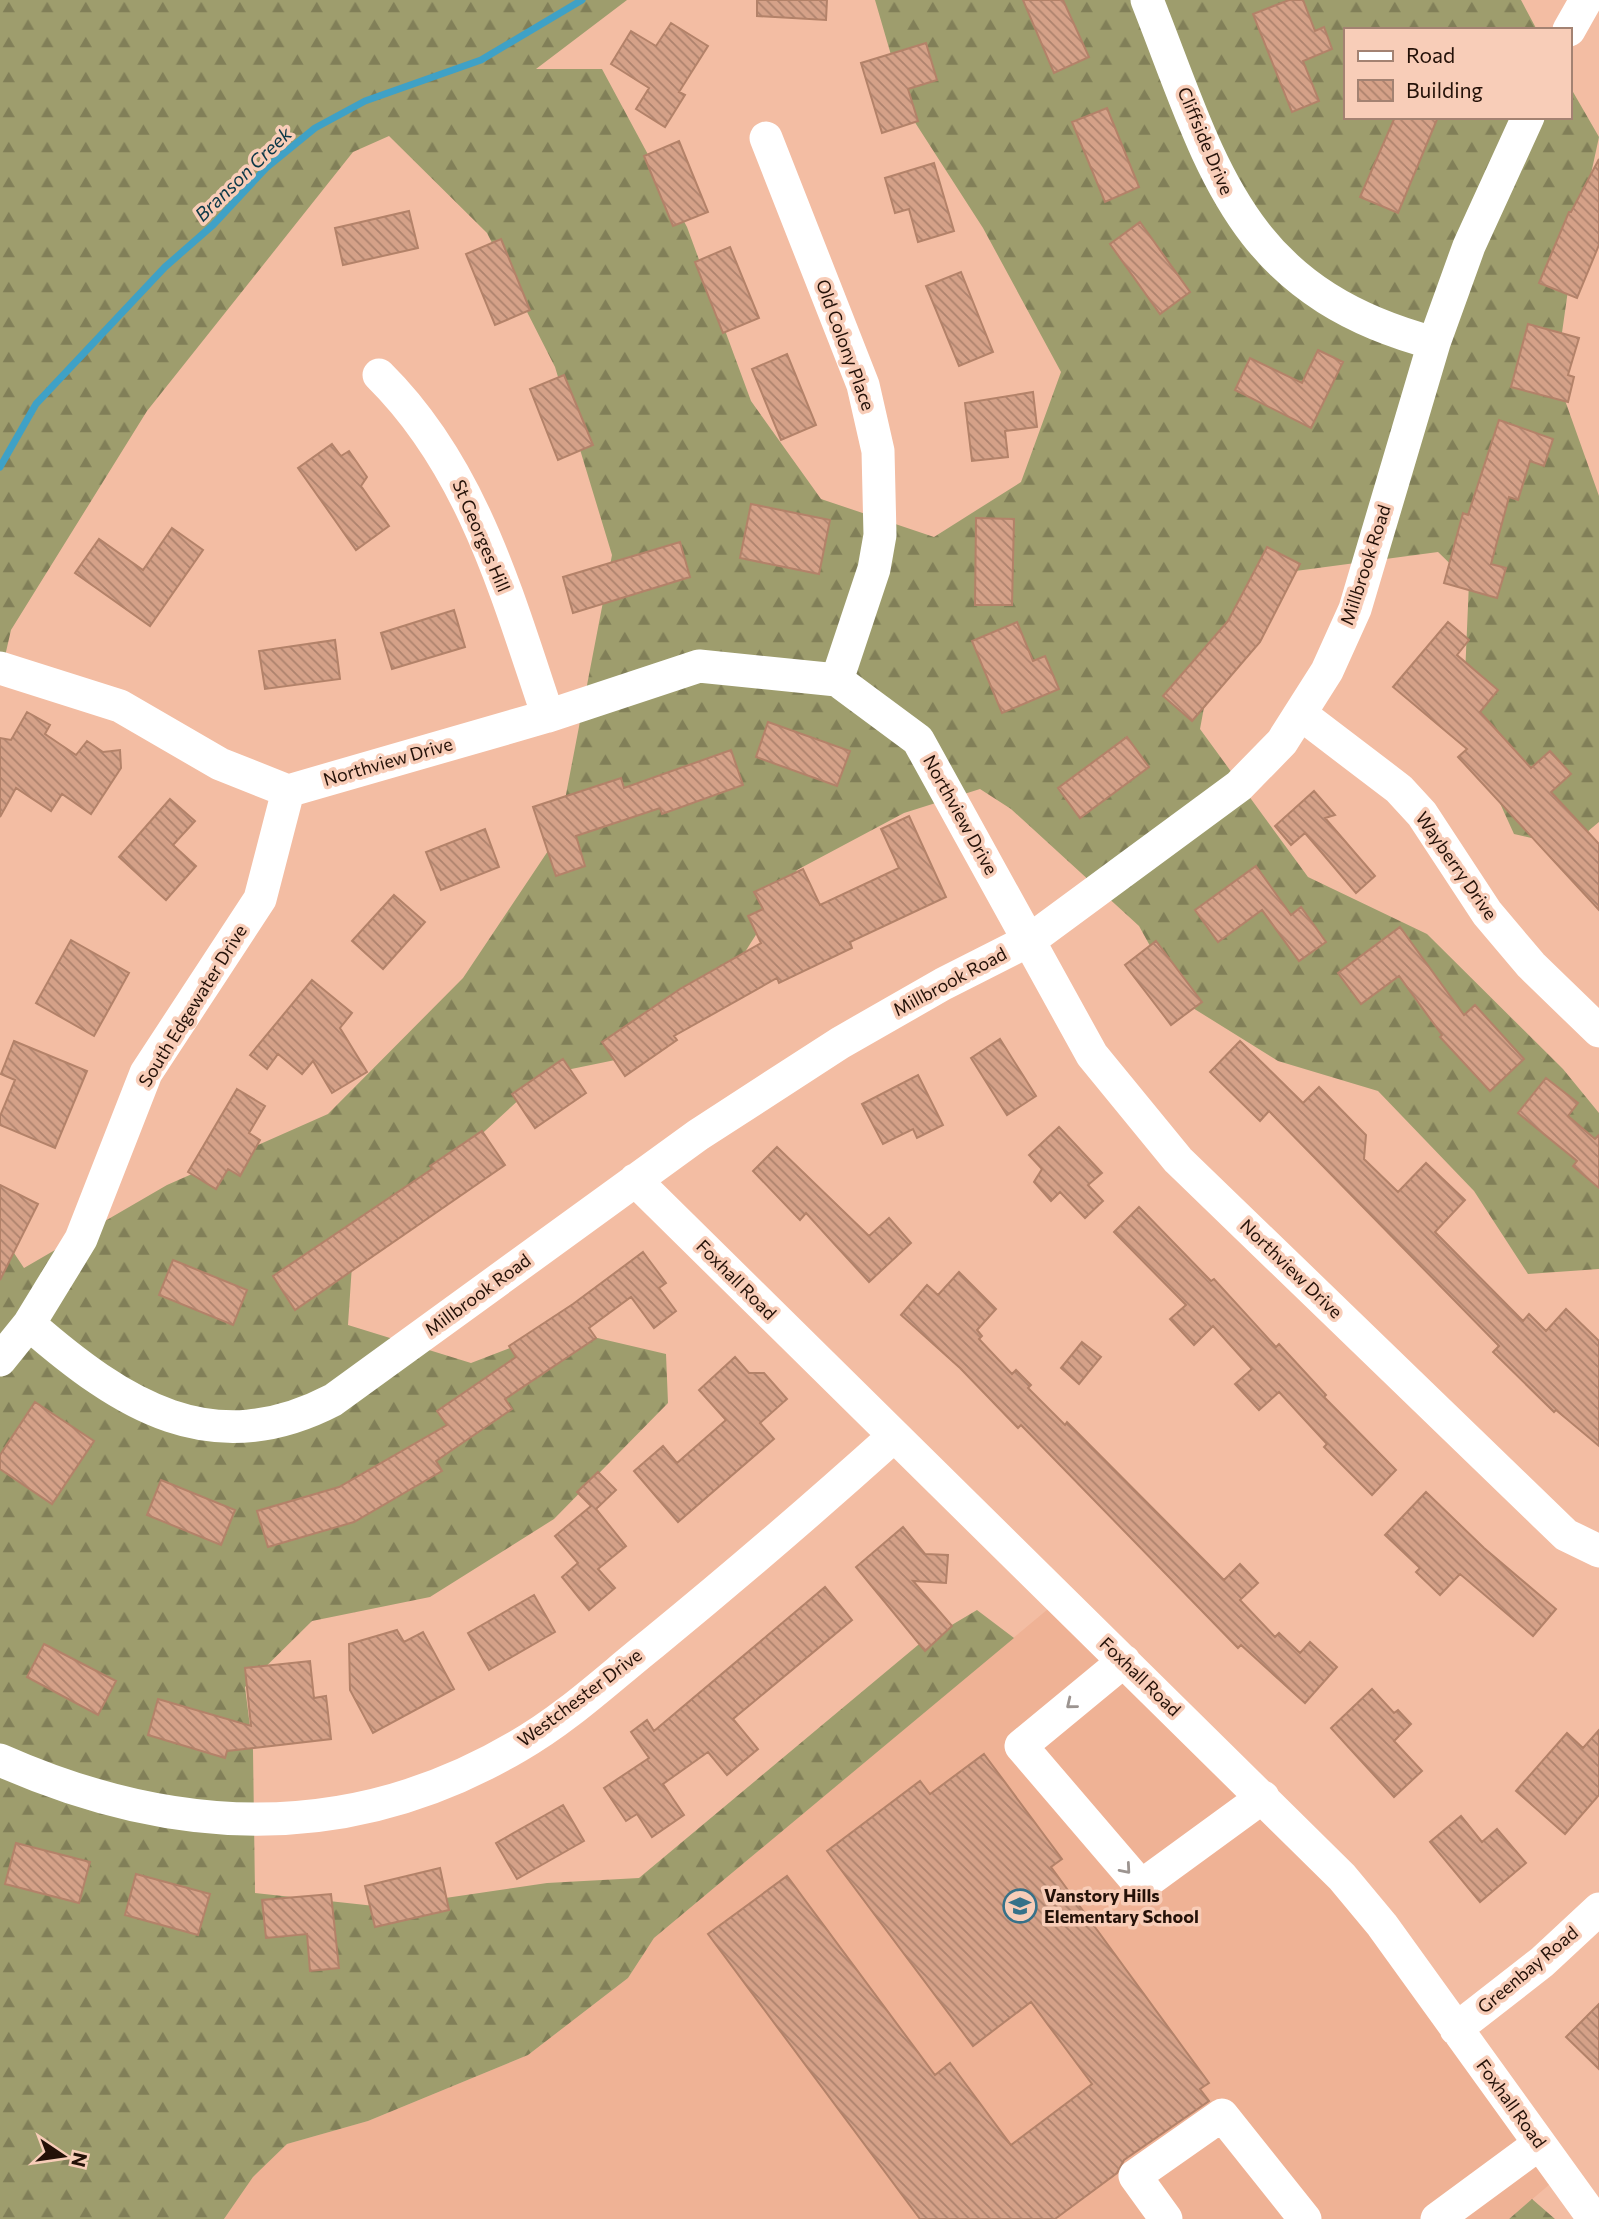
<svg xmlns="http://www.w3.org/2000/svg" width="1599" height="2219" viewBox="0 0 1599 2219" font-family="Commissioner,sans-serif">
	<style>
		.built { fill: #efb295 }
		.forest { fill: url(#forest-firs) }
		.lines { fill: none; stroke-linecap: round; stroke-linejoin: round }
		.stream { stroke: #3fa1c6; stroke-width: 7 }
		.building { fill: url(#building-back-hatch); stroke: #b38269; stroke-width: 2 }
		.minor { stroke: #fff; stroke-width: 33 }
		.oneway { stroke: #9c9490 }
		.labels { text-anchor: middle; stroke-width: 7; stroke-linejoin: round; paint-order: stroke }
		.street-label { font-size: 18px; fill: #241108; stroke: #f8cdb8 }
		.poi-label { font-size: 18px; font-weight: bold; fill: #241108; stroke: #f8cdb8; text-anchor: start }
		.water-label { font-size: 19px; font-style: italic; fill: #0c3848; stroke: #f8cdb8 }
	</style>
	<defs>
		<pattern id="forest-firs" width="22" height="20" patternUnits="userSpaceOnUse" patternTransform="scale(1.75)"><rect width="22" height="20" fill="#9e9d6d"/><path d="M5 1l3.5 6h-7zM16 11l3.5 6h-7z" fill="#817f58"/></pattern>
		<pattern id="building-back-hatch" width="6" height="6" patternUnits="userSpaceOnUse" patternTransform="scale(1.75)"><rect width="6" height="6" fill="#d5a188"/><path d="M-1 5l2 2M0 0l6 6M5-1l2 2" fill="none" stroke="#ad826d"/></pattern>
	</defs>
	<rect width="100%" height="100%" fill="#f3bda3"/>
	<path class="built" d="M1048 1609 1324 1875 1446 2032 1550 2184 1509 2219H224L253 2177 287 2144 368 2121 528 2055 628 1978 654 1938Z"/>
	<path class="forest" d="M0 0H627L536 69H602L687 227 751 401 821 499 934 537 1021 482 1061 372 983 228 907 110 875 0H1521L1537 30H1345V117H1569V85L1599 137 1572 262 1556 375 1599 496V822L1569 847 1514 834 1463 722 1469 582 1438 552 1288 572 1212 664 1200 729 1308 877 1427 934 1563 1069 1599 1113V1269L1528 1274 1474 1191 1378 1091 1278 1061 1180 1000 1139 926 1011 809 980 789 904 813 797 870 726 982 659 1051 547 1074 437 1175 352 1265 348 1325 471 1363 559 1329 666 1354 668 1403 554 1519 430 1597 312 1621 245 1687 253 1750 255 1893 384 1907 547 1883 639 1878 918 1645 977 1610 1014 1638 654 1938 628 1978 528 2055 368 2121 287 2144 253 2177 224 2219H0V1232L24 1268 167 1185 328 1114 463 978 558 836 612 555 555 367 487 233 389 136 353 152 147 411 11 630 0 678Z
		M1532 2199 1555 2219H1556H1509Z"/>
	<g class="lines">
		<path class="stream" d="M0 467 36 404 165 267 213 225 266 168 315 128 365 101 481 60 582 0"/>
	</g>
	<path class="building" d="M757 0H827L826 20 757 16Z
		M1023 0H1063L1089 57 1054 73Z
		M1289 0H1303L1315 31 1324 27 1332 49 1303 61 1319 101 1292 112 1253 14Z
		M671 23 708 46 679 92 685 95 665 127 636 109 649 88 611 64 631 31 656 46Z
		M926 43 937 80 908 89 918 121 882 133 861 63Z
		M1107 108 1139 187 1105 202 1072 122Z
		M1395 117H1438L1398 213 1360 197Z
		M679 141 708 212 673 226 644 156Z
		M1599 159V245L1577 298 1539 283 1569 212H1571Z
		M934 163 954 231 918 242 909 209 895 213 885 178Z
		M409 211 418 248 343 265 335 228Z
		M1140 222 1190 292 1160 314 1110 244Z
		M501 239 530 310 495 325 466 254Z
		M730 247 759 318 723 333 695 262Z
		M961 272 993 352 959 366 926 286Z
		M1528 324 1579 338 1568 375 1574 377 1568 402 1511 387Z
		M1318 350 1343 362 1311 428 1235 390 1250 358 1302 383Z
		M787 354 816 425 781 440 752 369Z
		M564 375 593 445 558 460 530 389Z
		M1033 392 1037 427 1005 431 1008 457 972 461 965 403Z
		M1499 420 1553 439 1544 466 1530 461 1518 500 1509 497 1491 564 1506 568 1497 598 1444 583 1463 513 1468 515Z
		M332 444 341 456 349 451 367 477 361 486 389 526 356 550 298 468Z
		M751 504 830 520 819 574 740 558Z
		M976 518 1014 519 1012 605H975Z
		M172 528 203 550 150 626 75 573 99 539 143 570Z
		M680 542 690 577 573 613 563 577Z
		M1267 547 1300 564 1260 642 1192 721 1163 696 1228 621Z
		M454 610 465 647 392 669 381 633Z
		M1017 622 1033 661 1045 656 1059 689 1002 713 972 641Z
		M1448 622 1469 640 1457 655 1498 690 1480 712 1531 768 1550 751 1571 774 1551 792 1599 844V910L1458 757 1467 749 1393 687Z
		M335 640 340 679 265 689 259 651Z
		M27 712 50 725 45 734 76 755 87 741 103 752 120 750 121 768 91 814 62 794 51 811 16 788 0 817V738L11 740Z
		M768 722 850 751 837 786 756 757Z
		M1127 737 1149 767 1080 818 1058 788Z
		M731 750 743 785 662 814 660 808 576 836 585 866 556 876 533 807 621 778 624 788Z
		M1314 791 1335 815 1325 818 1375 876 1356 893 1305 833 1291 845 1275 826Z
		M170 799 195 821 173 845 196 866 166 900 119 857Z
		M909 816 946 897 850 942 852 948 779 983 777 978 674 1036 677 1040 625 1076 602 1042 680 989 761 943 748 916 763 909 754 892 803 869 820 905 899 868 881 829Z
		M485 829 499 867 441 890 426 852Z
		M1256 866 1291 915 1301 907 1326 942 1299 961 1262 910 1218 942 1195 910Z
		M394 895 425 922 383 969 352 941Z
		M1400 927 1464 1015 1475 1005 1524 1059 1490 1091 1440 1037 1442 1035 1399 976 1361 1004 1338 973Z
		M71 940 129 973 94 1036 36 1003Z
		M1156 941 1202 1002 1171 1025 1125 965Z
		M312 980 352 1013 340 1028 367 1072 332 1093 313 1061 302 1074 278 1054 267 1069 250 1055Z
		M1000 1039 1036 1096 1007 1115 971 1058Z
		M14 1041 87 1071 55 1148 0 1125V1116L15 1080 1 1074Z
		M1240 1041 1303 1103 1319 1087 1366 1135 1364 1159 1398 1192 1426 1163 1465 1200 1435 1232 1523 1321 1529 1314 1546 1331 1566 1309 1599 1341V1446L1556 1410 1554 1412 1493 1352 1499 1346 1269 1111 1260 1121 1210 1072Z
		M563 1059 586 1093 535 1128 512 1094Z
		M918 1075 943 1125 917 1138 913 1129 883 1144 862 1104Z
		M1546 1078 1578 1103 1568 1116 1595 1139 1599 1135V1188L1573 1166 1577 1161 1518 1113Z
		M237 1089 265 1106 249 1133 260 1140 240 1176 228 1169 216 1189 188 1172Z
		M1059 1127 1102 1173 1088 1185 1103 1201 1085 1218 1060 1192 1051 1201 1034 1182 1042 1169 1029 1155Z
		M482 1131 505 1165 295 1310 273 1276 432 1169 430 1166Z
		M777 1147 869 1236 889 1218 911 1243 869 1282 806 1213 800 1220 753 1171Z
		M0 1185 38 1204 0 1280Z
		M1139 1207 1211 1281 1214 1279 1276 1347 1279 1344 1326 1395 1324 1397 1396 1470 1372 1495 1324 1447 1327 1444 1279 1392 1259 1410 1235 1384 1252 1369 1213 1326 1194 1345 1170 1319 1186 1305 1114 1232Z
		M643 1252 666 1283 659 1288 676 1311 654 1328 631 1297 589 1328 596 1338 505 1399 512 1409 436 1461 442 1471 354 1522 268 1547 257 1511 339 1487 447 1425 437 1411 516 1357 509 1346 573 1304Z
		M173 1260 247 1290 233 1325 159 1295Z
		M959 1272 996 1309 977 1330 982 1336 979 1339 1012 1374 1016 1370 1031 1385 1028 1388 1065 1425 1067 1422 1224 1580 1240 1564 1258 1583 1240 1600 1275 1637 1279 1633 1300 1653 1310 1642 1337 1667 1305 1703 1241 1645 1238 1648 1021 1425 1018 1428 960 1368 901 1315 927 1285 938 1295Z
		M1082 1342 1101 1357 1079 1384 1061 1368Z
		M735 1357 749 1373H764L787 1399 760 1423 774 1439 678 1522 634 1471 663 1446 677 1463 726 1420 699 1390Z
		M35 1402 94 1441 52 1504 0 1469V1455Z
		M598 1472 616 1490 596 1509 626 1546 598 1569 615 1588 589 1610 562 1577 578 1563 555 1536 591 1506 577 1492Z
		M161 1480 235 1510 221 1545 147 1515Z
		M1426 1492 1484 1548 1556 1609 1533 1636 1460 1574 1440 1595 1416 1572 1420 1568 1385 1535Z
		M903 1527 925 1554 948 1555 946 1583 913 1581 952 1626 925 1651 856 1567Z
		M825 1587 852 1620 733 1719 758 1749 727 1775 708 1752 663 1784 684 1815 652 1837 637 1814 626 1821 604 1788 649 1758 631 1732 647 1720 654 1731Z
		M534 1595 555 1632 489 1670 468 1633Z
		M397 1630 404 1642 423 1632 454 1689 373 1733 350 1690 349 1644Z
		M44 1644 116 1681 98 1715 27 1677Z
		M310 1661 314 1698 326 1696 331 1739 227 1751 225 1758 148 1735 158 1699 251 1726 245 1668Z
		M1372 1689 1394 1713 1398 1710 1411 1724 1394 1741 1422 1771 1394 1797 1331 1728Z
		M1599 1730V1795L1565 1834 1516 1791 1567 1733 1583 1748Z
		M984 1754 1062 1859 1051 1867 1209 2083 1200 2089 1209 2101 1124 2160 1117 2173 1055 2219H920L708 1934 787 1876 935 2075 950 2063 1011 2145 1092 2084 1031 2002 973 2046 827 1851 920 1781 930 1794Z
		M563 1805 584 1841 517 1879 496 1843Z
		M1461 1816 1482 1842 1497 1829 1526 1863 1480 1902 1430 1842Z
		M16 1843 90 1862 79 1903 5 1884Z
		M440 1868 449 1910 375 1927 365 1886Z
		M136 1874 210 1894 198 1935 125 1915Z
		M331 1894 339 1968 310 1971 307 1934 266 1938 262 1900Z
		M1599 2004V2069L1566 2037Z"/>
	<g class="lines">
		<path class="minor" d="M1147 0C1213 167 1238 291 1434 343
			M1569 30 1586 0
			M766 138 863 385 878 451 880 535 874 569 837 680
			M379 375C473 468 507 595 548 716
			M0 668 120 706 220 764 288 791 548 716 699 666 837 680 918 740 1092 1055 1178 1160 1566 1535 1599 1551
			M1302 715 1399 789 1422 814 1487 913 1531 965 1599 1031
			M635 1180 1342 1877 1382 1925 1594 2219
			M29 1324C122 1405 212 1463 333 1400L698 1135 840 1043 943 984 1030 940 1239 786 1282 742 1327 671 1355 609 1434 343 1469 246 1528 117
			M0 1360 29 1324 81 1239 146 1073 260 899 288 791
			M1124 1661 1021 1746 1141 1886 1263 1797
			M0 1760C174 1837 350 1845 518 1746 567 1718 609 1678 653 1643 735 1576 815 1507 894 1436
			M1456 2029 1542 1962 1599 1909
			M1166 2219 1135 2176 1222 2115 1305 2219
			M1437 2219 1539 2144"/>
	</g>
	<defs><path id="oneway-chevron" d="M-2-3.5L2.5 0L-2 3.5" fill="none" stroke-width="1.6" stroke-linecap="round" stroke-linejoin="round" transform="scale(1.75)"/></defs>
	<g class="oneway">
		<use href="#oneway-chevron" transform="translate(1071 1704) rotate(141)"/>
		<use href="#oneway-chevron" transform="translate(1126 1869) rotate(49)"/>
	</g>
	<defs>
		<symbol id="school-ring" viewBox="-11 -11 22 22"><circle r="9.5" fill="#f8cdb8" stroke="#367189" stroke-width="1.5"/><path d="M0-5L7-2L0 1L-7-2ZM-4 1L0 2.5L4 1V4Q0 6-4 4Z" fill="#367189"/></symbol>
	</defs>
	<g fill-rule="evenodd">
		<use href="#school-ring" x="1001" y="1887" width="38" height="38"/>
	</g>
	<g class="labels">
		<g class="street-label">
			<text transform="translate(1205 141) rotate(67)" y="6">Cliffside Drive</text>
			<text transform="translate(845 345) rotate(70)" y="6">Old Colony Place</text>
			<text transform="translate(481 536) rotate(67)" y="6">St Georges Hill</text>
			<text transform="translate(1366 565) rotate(-72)" y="6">Millbrook Road</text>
			<text transform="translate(388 762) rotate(-16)" y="6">Northview Drive</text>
			<text transform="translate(960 815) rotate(61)" y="6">Northview Drive</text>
			<text transform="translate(1456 866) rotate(55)" y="6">Wayberry Drive</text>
			<text transform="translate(950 982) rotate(-28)" y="6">Millbrook Road</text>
			<text transform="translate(193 1006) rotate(-58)" y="6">South Edgewater Drive</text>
			<text transform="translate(1291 1269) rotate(44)" y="6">Northview Drive</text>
			<text transform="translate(736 1280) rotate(45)" y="6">Foxhall Road</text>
			<text transform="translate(478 1295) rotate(-36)" y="6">Millbrook Road</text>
			<text transform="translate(1140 1677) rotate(44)" y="6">Foxhall Road</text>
			<text transform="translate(580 1698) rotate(-37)" y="6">Westchester Drive</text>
			<text transform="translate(1528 1970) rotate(-40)" y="6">Greenbay Road</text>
			<text transform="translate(1511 2104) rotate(54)" y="6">Foxhall Road</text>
		</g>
		<g class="poi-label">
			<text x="1044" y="1902">Vanstory Hills<tspan x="1044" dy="21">Elementary School</tspan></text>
		</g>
		<g class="water-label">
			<text transform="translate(243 174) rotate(-44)" y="7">Branson Creek</text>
		</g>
	</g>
	<rect x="1344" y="28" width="228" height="91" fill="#f8cdb8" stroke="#a38272" stroke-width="2"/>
	<rect x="1358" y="51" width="35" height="10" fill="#ffffff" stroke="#a38272" stroke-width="2"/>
	<text x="1406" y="63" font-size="21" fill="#241108">Road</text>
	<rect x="1358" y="80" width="35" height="21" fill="url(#building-back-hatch)" stroke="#a38272" stroke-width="2"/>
	<text x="1406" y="98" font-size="21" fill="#241108">Building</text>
	<g transform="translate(63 2156) rotate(103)" stroke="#f8cdb8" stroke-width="5" paint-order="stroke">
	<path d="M0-5L12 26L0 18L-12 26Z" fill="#241108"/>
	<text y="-10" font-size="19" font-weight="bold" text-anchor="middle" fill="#241108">N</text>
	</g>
</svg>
